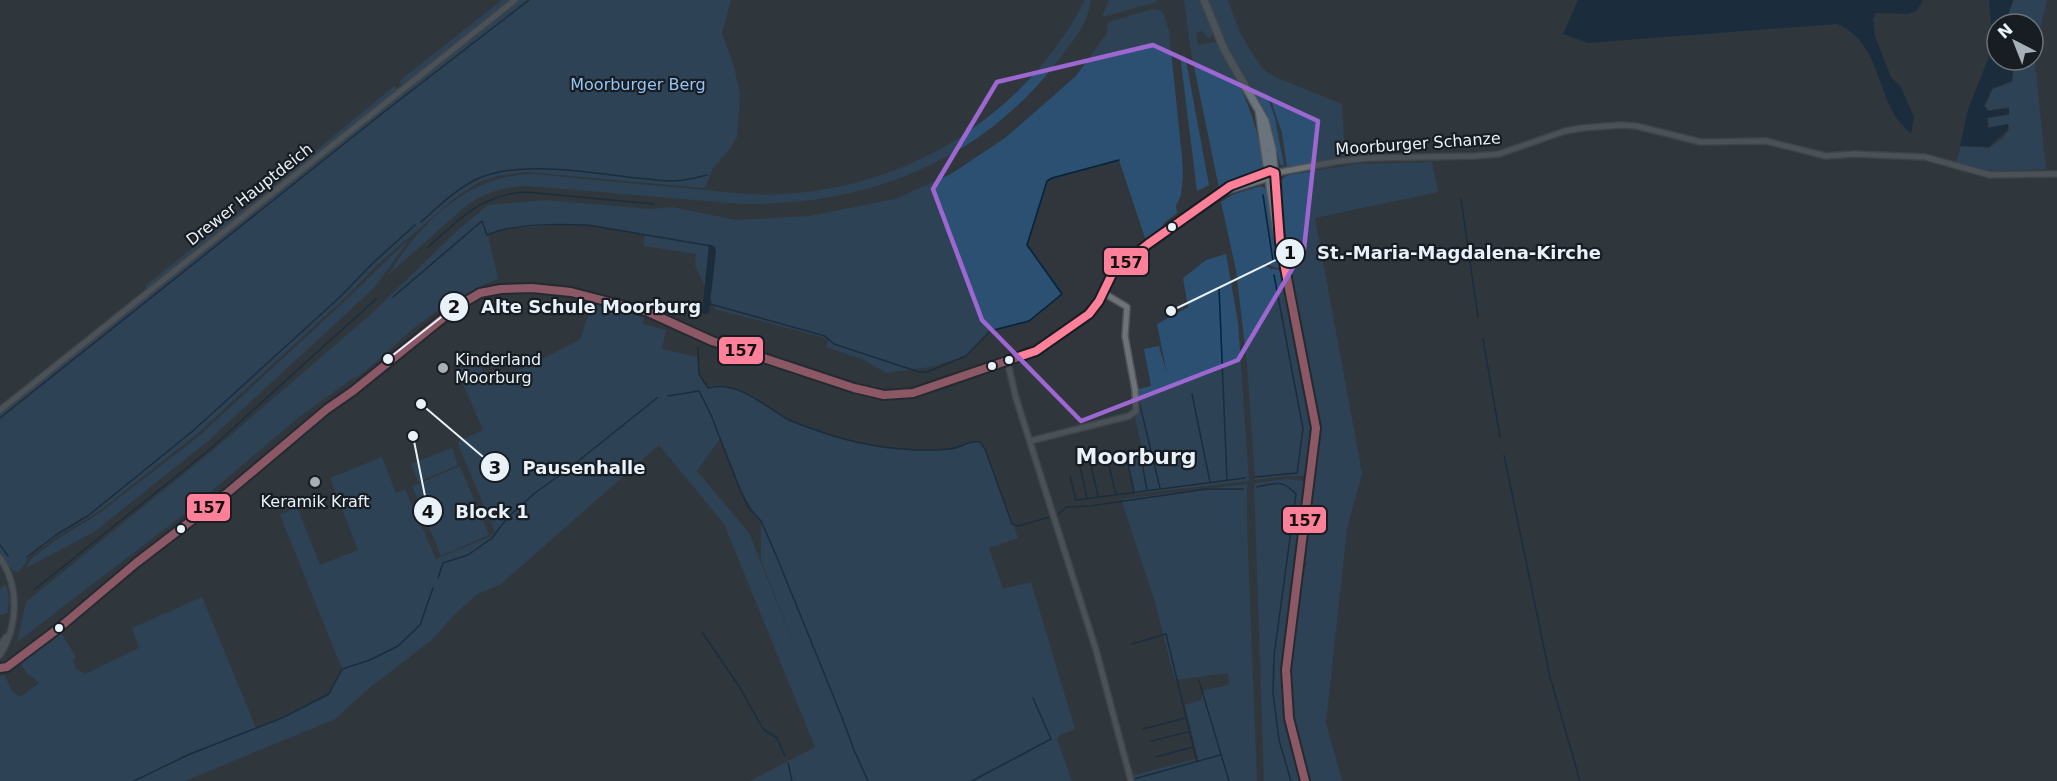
<svg xmlns="http://www.w3.org/2000/svg" width="2057" height="781" viewBox="0 0 2057 781" font-family="'DejaVu Sans',sans-serif">
	<style>
		.green { fill: #2c5072; fill-rule: evenodd }
		.water { fill: #04233d }
		.lines { fill: none; stroke-linecap: round; stroke-linejoin: round }
		.stream { stroke: #04233d; stroke-width: 1.5 }
		.minor-casing { stroke: #4f545a; stroke-width: 8 }
		.major-casing { stroke: #4f545a; stroke-width: 10 }
		.minor { stroke: #6e7378; stroke-width: 5 }
		.major { stroke: #6a747d; stroke-width: 7 }
		.bus-1-casing { stroke: #171d22; stroke-width: 12 }
		.bus-1 { stroke: #ff8098; stroke-width: 8 }
		.marked { fill: none; stroke: #9c67d0; stroke-width: 4.5; stroke-linejoin: round }
		.bus-dot { fill: #e9f1f9; stroke: #171d22; stroke-width: 2 }
		.poi-dot { fill: #a8b0b7; stroke: #171d22; stroke-width: 2 }
		.labels { text-anchor: middle; stroke-width: 4.5; stroke-linejoin: round; paint-order: stroke }
		.park-label { font-size: 16px; fill: #95c5f4; stroke: #171d22 }
		.street-label { font-size: 16px; fill: #e9f1f9; stroke: #171d22 }
		.poi-label { font-size: 16px; fill: #e9f1f9; stroke: #171d22; text-anchor: start }
		.district-label { font-size: 22px; font-weight: bold; fill: #e9f1f9; stroke: #171d22 }
		.leader { fill: none; stroke: #e9f1f9; stroke-width: 2 }
		.callout-dot { fill: #e9f1f9; stroke: #171d22; stroke-width: 2 }
		.mark-label { font-size: 18px; text-anchor: middle; font-weight: bold; fill: #111 }
		.callout-label { font-size: 18px; text-anchor: middle; font-weight: bold; fill: #e9f1f9; stroke: #171d22; stroke-width: 4.5; stroke-linejoin: round; paint-order: stroke }
		.line-badge { stroke: #171d22; stroke-width: 2 }
		.pale-badge-label { font-size: 16px; text-anchor: middle; font-weight: bold; fill: #111 }
	</style>
	<rect width="100%" height="100%" fill="#30363c"/>
	<path class="green" d="M502 0H512L403 87 401 85 400 81 407 75Z
		M520 0H731L722 33 734 66 740 96 737 137 729 150 713 168 705 188 525 172 497 176 479 182 455 198 378 264 348 295 197 434 98 512 59 535 31 555 19 572 13 571 0 553V413Z
		M1085 0H1091C1088 25 1068 48 1053 67 976 164 863 206 742 204L528 186C506 186 486 192 467 205L388 275C421 222 469 174 535 174 585 179 634 184 684 188 717 191 750 196 783 194 910 188 1027 113 1085 0Z
		M1109 0H1157V2L1102 17Z
		M1184 0H1201L1213 35 1209 39 1202 31 1196 33 1198 45 1214 42 1219 45C1241 87 1256 115 1263 163L1262 168 1257 172 1219 188 1191 52Z
		M1209 0H1228L1239 30 1250 50 1265 71 1275 77 1342 104 1345 158 1287 167 1282 133 1271 100 1269 101 1275 118 1284 166 1280 164 1272 128 1267 114 1228 46Z
		M2014 0H2047L2034 54 2046 169 1989 171 1956 162 1961 146 1989 148 2003 138 2009 130V124L1989 127 1988 118 2009 115V107L1989 110 1985 106 1993 89 2012 82 2015 60H2033V24H2009V12Z
		M1152 9 1160 10 1164 15 1169 31 1182 157 1183 175 1181 195 1176 206 1177 213 1163 224V229L1146 241 1119 160 1052 178 1047 181 1027 245 1062 294 1029 321 990 331 966 356 930 367 886 373 864 360 826 347 829 339 715 309 695 265 696 254 643 246 645 235 588 225 569 224 501 229 488 235 498 279C468 290 440 308 414 328 394 345 376 364 354 379L353 378 298 418 187 512 17 642 26 602 218 446 371 314 459 229 488 205 545 200 651 209 672 207 736 220 809 216 895 199 951 174 1005 138 1076 76 1107 33 1108 22Z
		M1180 55H1185L1209 185 1197 191Z
		M394 86 398 90 146 291V285L225 222 260 197Z
		M1432 162 1438 192 1315 218 1362 473 1347 529 1326 723 1342 781H1309L1297 736 1290 689 1291 658 1302 577 1307 562H1304L1319 454 1320 423 1289 264 1280 183 1284 177 1289 175 1356 164Z
		M1260 186 1268 189 1282 266 1277 268 1264 263V265L1271 269 1283 270 1312 417 1313 439 1306 476H1285L1255 480 1247 364 1236 270 1221 202 1232 195Z
		M411 237 375 287 207 442 94 532 26 568 31 559 56 540 98 514 199 436 349 297Z
		M1226 254 1238 322 1249 481 1134 494 1127 458 1143 454 1134 413 1135 390 1151 386 1144 349 1159 346 1167 374 1157 324 1188 307 1183 278 1206 260Z
		M593 300 644 317 642 324 666 330 662 349 697 357 699 374 708 387C736 378 768 411 791 421 837 440 885 452 935 450 942 449 951 450 958 447 966 444 970 441 980 442L985 449 1018 538 989 548 1003 589 1031 582 1075 729 1060 735 1057 739 1072 781H750L815 747 724 524 659 445 501 584 476 595 454 615 433 639 368 689 335 719 185 781H0V677L4 674 12 691 20 697 39 683 30 675 27 674 20 662 60 631 76 657 73 660 76 669 85 674 139 648 132 628 202 597 256 728 282 718 329 694 342 669 280 515 297 507 320 565 358 550 330 478 382 457 396 493 405 489 436 559 489 537 495 532 457 442 483 430 457 370 478 361 489 385 580 340ZM720 439C735 468 739 496 761 521V560L799 657 749 533 697 471Z
		M452 448 458 465 418 482 411 464Z
		M460 466 489 535 441 556 412 486Z
		M1288 479 1303 481 1307 484 1282 672 1285 717 1302 781H1264L1254 483Z
		M1247 484V524L1257 781H1132L1131 776 1198 758 1185 705 1201 700 1204 690 1229 685 1228 673 1175 680 1154 599 1122 502 1123 499Z
		M6 584 9 597 8 612 0 617V589Z"/>
	<path class="water" d="M1578 0H1923L1917 11 1908 14 1876 13 1873 19 1875 36 1891 77 1901 87 1914 117 1911 134C1906 129 1899 123 1895 116 1876 84 1876 40 1837 24L1588 43 1563 34Z
		M1989 0H2013L2009 12 2008 24H1997V60H2014L2012 81 1992 89 1984 106 1988 111 2009 108V114L1987 118 1988 128 2008 124V130L1989 147 1960 146 1968 109 1993 47Z
		M709 244 715 247 716 252 709 313 704 314 702 312Z"/>
	<g class="lines">
		<path class="stream" d="M1263 195 1273 261
			M1461 199 1478 317
			M421 222C438 207 455 190 475 180 526 155 615 179 671 181 683 181 696 178 707 175
			M428 247C460 219 482 194 526 192L654 204
			M1219 287 1227 480
			M393 297 482 221 487 235C515 223 558 224 588 225L711 246
			M710 304 825 336 834 344 919 372H927L966 356 990 331 1029 321 1062 294 1027 245 1047 181 1052 178 1119 160
			M1483 339 1500 437
			M698 347 699 374 708 388C736 380 764 405 787 419 795 423 804 426 813 429 853 444 893 451 935 450 942 449 951 450 958 447 966 444 970 441 980 442L985 449 1012 524 1018 526 1050 517
			M1192 394 1210 482
			M668 396 699 391 711 415 740 490 749 508 761 521 776 555 843 720 854 750 868 781
			M1138 397 1160 488
			M0 418 384 112 529 0
			M1139 447 1147 490
			M1125 449 1134 492
			M1088 452 1098 496
			M1504 455 1550 677 1580 781
			M1078 458 1087 498
			M1108 462 1116 494
			M1070 476 1076 500 1245 478
			M1255 477 1297 473 1303 429 1274 275
			M1257 487C1276 483 1282 479 1296 494L1274 656 1273 693 1279 740 1291 781
			M1057 515 1067 507 1090 506 1207 489H1243
			M0 545 8 556
			M27 557 56 535 89 515 194 430 340 297 374 262 415 225
			M438 578 443 563 468 555 492 538 508 517 535 493 572 466 657 398
			M34 590 209 450 376 299
			M0 616H1
			M702 632 740 688 763 729 777 738 785 756
			M1132 644 1166 634 1197 762
			M1199 681 1229 781
			M1143 729 1185 718
			M1151 741 1188 732
			M1156 757 1193 747
			M788 763 792 781
			M1134 779 1220 755
			M134 781 190 754 282 718 329 694 342 669 370 660 398 646 420 625 433 588
			M972 781 1051 739 1033 698"/>
		<defs>
			<path id="minor" d="M1275 173 1340 161 1369 158 1474 156 1499 154 1565 131 1582 128 1621 125 1636 126 1701 142 1766 141 1826 156 1854 154 1925 157 1990 175 2057 174
				M1224 192 1269 178
				M1007 360 1016 398 1096 650 1131 781
				M0 410 515 0
				M1030 441 1129 416 1136 411 1135 390 1125 336 1127 307 1102 292
				M0 558C20 587 18 626 0 655
				M0 646 6 637
				M0 668 7 667 59 628 136 563 226 494 327 409 353 391 458 306 480 293 501 289 532 288 571 292 648 312 712 341 854 388 884 395 913 393 1036 351 1089 314 1099 301 1108 279 1119 267 1177 222 1230 186 1268 171"/>
			<path id="major" d="M1204 0 1224 49 1265 121 1272 149 1280 230
				M1259 110 1276 227 1315 421V448L1287 653C1282 698 1292 738 1305 781"/>
		</defs>
		<use href="#minor" class="minor-casing"/>
		<use href="#major" class="major-casing"/>
		<use href="#minor" class="minor"/>
		<use href="#major" class="major"/>
		<defs>
			<path id="bus-1" d="M0 668 7 667 59 628 136 563 226 494 327 409 353 391 458 306 480 293 501 289 532 288 571 292 648 312 712 341 854 388 884 395 913 393 1036 351 1089 314 1099 301 1113 272 1148 244 1230 186 1270 171 1275 173 1280 242 1316 428 1286 670 1289 718 1305 781"/>
		</defs>
		<use href="#bus-1" class="bus-1-casing"/>
		<use href="#bus-1" class="bus-1"/>
	</g>
	<path d="M0 0H2057V781H0ZM1153 45 1318 121 1304 249 1238 360 1081 421 982 320 933 189 997 82Z" fill="#30363c" fill-opacity=".55" fill-rule="evenodd"/>
	<path class="marked" d="M1153 45 1318 121 1304 249 1238 360 1081 421 982 320 933 189 997 82Z"/>
	<g class="bus-dot">
		<circle cx="1172" cy="227" r="5"/>
		<circle cx="1009" cy="360" r="5"/>
		<circle cx="992" cy="366" r="5"/>
		<circle cx="181" cy="529" r="5"/>
		<circle cx="59" cy="628" r="5"/>
	</g>
	<g class="poi-dot">
		<circle cx="443" cy="368" r="6"/>
		<circle cx="315" cy="482" r="6"/>
	</g>
	<g class="labels">
		<g class="park-label">
			<text x="638" y="90">Moorburger Berg</text>
		</g>
		<g class="street-label">
			<text transform="translate(1418 143) rotate(-4)" y="6">Moorburger Schanze</text>
			<text transform="translate(249 194) rotate(-38)" y="6">Drewer Hauptdeich</text>
		</g>
		<g class="poi-label">
			<text x="455" y="365">Kinderland<tspan x="455" dy="18">Moorburg</tspan></text>
			<text x="315" y="507" text-anchor="middle">Keramik Kraft</text>
		</g>
		<g class="district-label">
			<text x="1136" y="464">Moorburg</text>
		</g>
	</g>
	<path class="leader" d="M1171 311L1290 253M388 359L454 307M421 404L495 467M413 436L428 511"/>
	<g class="callout-dot">
		<circle cx="1171" cy="311" r="6"/>
		<circle cx="388" cy="359" r="6"/>
		<circle cx="421" cy="404" r="6"/>
		<circle cx="413" cy="436" r="6"/>
		<circle cx="1290" cy="253" r="15"/>
		<circle cx="454" cy="307" r="15"/>
		<circle cx="495" cy="467" r="15"/>
		<circle cx="428" cy="511" r="15"/>
	</g>
	<g class="mark-label">
		<text x="1290" y="259">1</text>
		<text x="454" y="313">2</text>
		<text x="495" y="474">3</text>
		<text x="428" y="518">4</text>
	</g>
	<g class="callout-label">
		<text x="1459" y="259">St.-Maria-Magdalena-Kirche</text>
		<text x="591" y="313">Alte Schule Moorburg</text>
		<text x="584" y="474">Pausenhalle</text>
		<text x="492" y="518">Block 1</text>
	</g>
	<g class="line-badge">
		<rect x="1103" y="247" width="46" height="29" rx="6" fill="#ff8098"/>
		<rect x="718" y="336" width="46" height="29" rx="6" fill="#ff8098"/>
		<rect x="186" y="493" width="45" height="29" rx="6" fill="#ff8098"/>
		<rect x="1282" y="506" width="45" height="28" rx="6" fill="#ff8098"/>
	</g>
	<g class="pale-badge-label">
		<text x="1126" y="268">157</text>
		<text x="741" y="356">157</text>
		<text x="209" y="513">157</text>
		<text x="1305" y="526">157</text>
	</g>
	<g transform="translate(2015 42) rotate(318)"><circle r="28" fill="#171d22" stroke="#6b7278" stroke-width="1.5"/>
	<path d="M0-4.5L10 22L0 15L-10 22Z" fill="#a8b0b7"/>
	<text y="-9" font-size="16" font-weight="bold" text-anchor="middle" fill="#e9f1f9">N</text>
	</g>
</svg>
